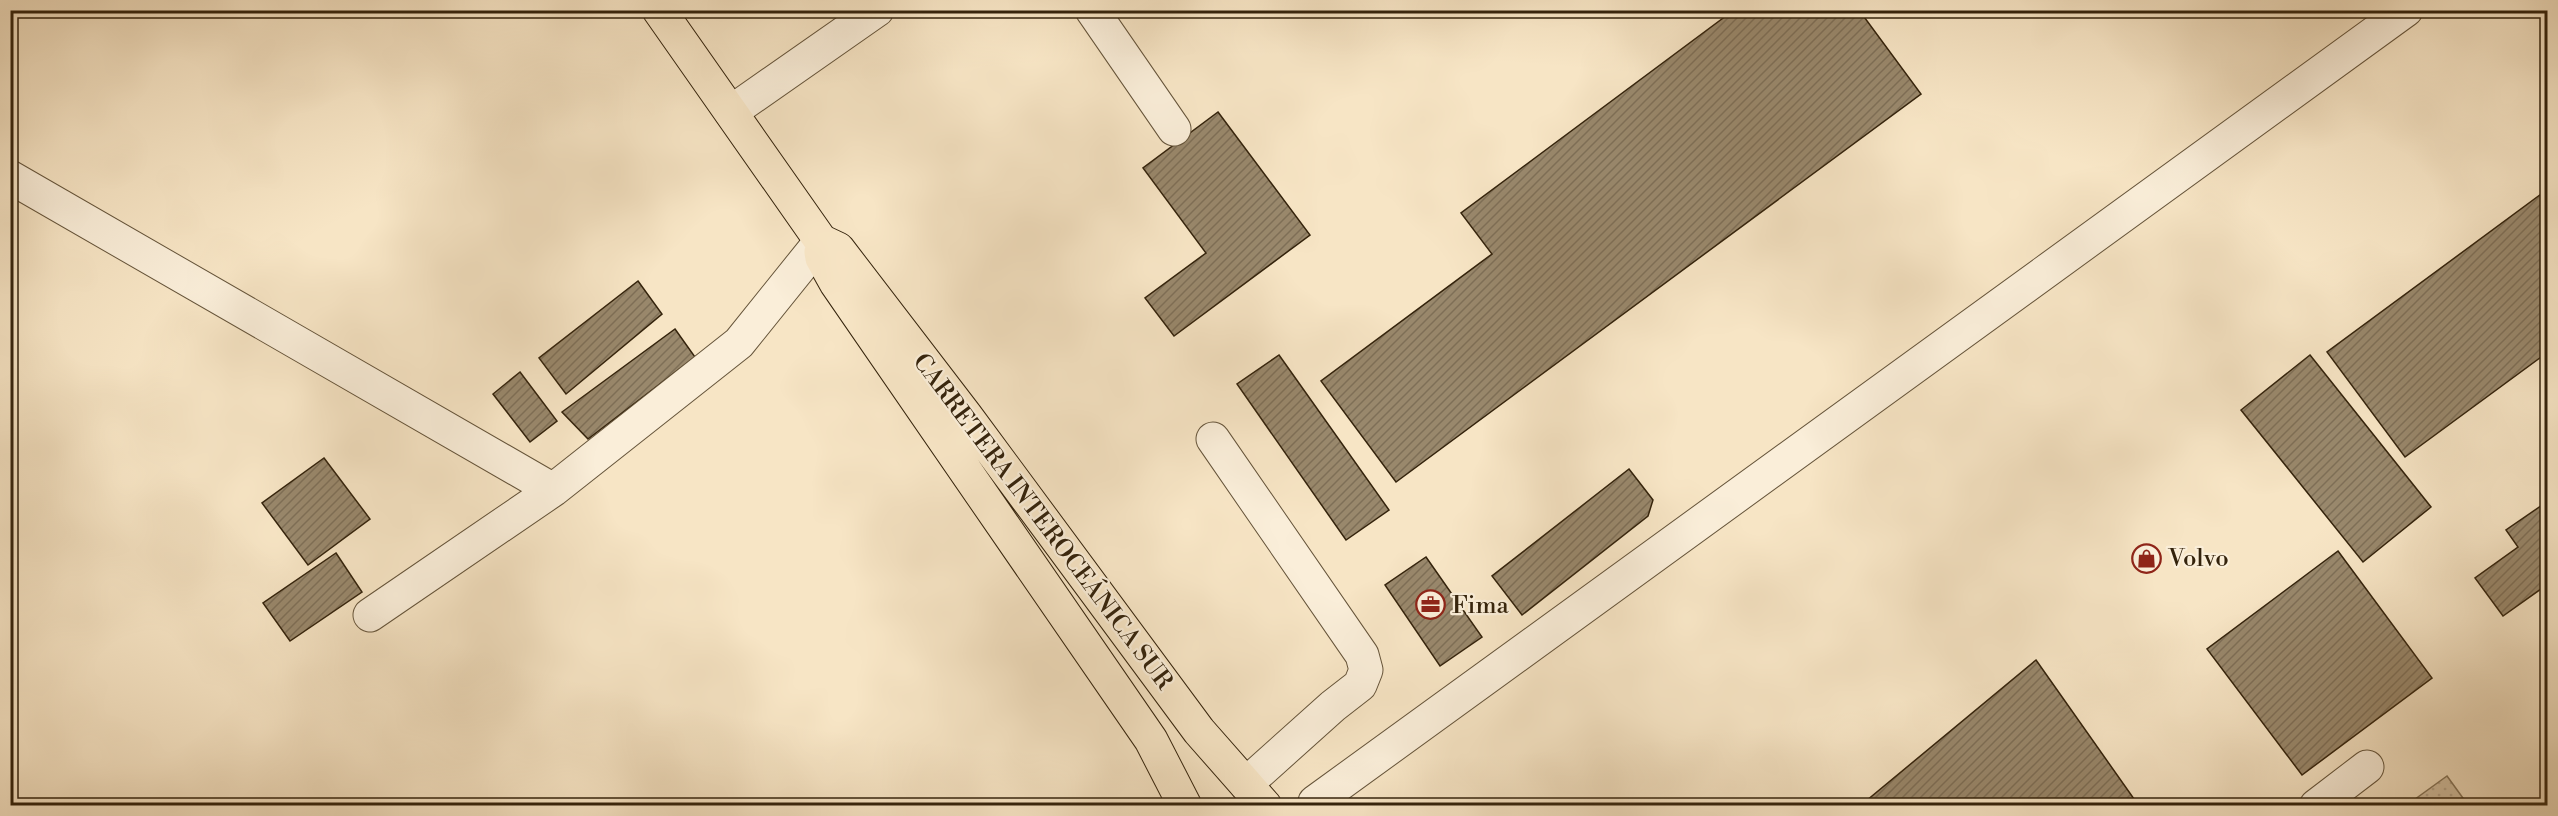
<svg xmlns="http://www.w3.org/2000/svg" width="2558" height="816" viewBox="0 0 2558 816" font-family="'Libre Bodoni',serif">
	<style>
		.park { fill: url(#park-dots); stroke: #857459; stroke-width: 1.5 }
		.building { fill: url(#building-hatch); stroke: #34230c; stroke-width: 1.5 }
		.lines { fill: none; stroke-linecap: round; stroke-linejoin: round }
		.minor-casing { stroke: #65543a; stroke-width: 35 }
		.highway-casing { stroke: #34230c; stroke-width: 35 }
		.minor { stroke: #faeed9; stroke-width: 33 }
		.highway { stroke: #f7e5c5; stroke-width: 33 }
		.labels { text-anchor: middle; stroke-width: 4.5; stroke-linejoin: round; paint-order: stroke }
		.street-label { font-size: 24px; fill: #34230c; stroke: #faeed9 }
		.poi-label { font-size: 24px; fill: #34230c; stroke: #faeed9; text-anchor: start }
	</style>
	<defs>
		<pattern id="park-dots" width="8" height="8" patternUnits="userSpaceOnUse" patternTransform="scale(1.5)"><rect width="8" height="8" fill="#d6c4a6"/><path d="M2 2h.1M6 6h.1" fill="none" stroke="#b8a88e" stroke-width="1.8" stroke-linecap="round"/></pattern>
		<pattern id="building-hatch" width="6" height="6" patternUnits="userSpaceOnUse" patternTransform="scale(1.5)"><rect width="6" height="6" fill="#99886c"/><path d="M-1 1l2-2M0 6l6-6M5 7l2-2" fill="none" stroke="#7e6f57"/></pattern>
	</defs>
	<rect width="100%" height="100%" fill="#f7e5c5"/>
	<filter id="stains"><feTurbulence type="fractalNoise" baseFrequency=".00333" numOctaves="4"/><feColorMatrix values="0 0 0 0 .2 0 0 0 0 .09 0 0 0 0 .02 0 0 0 .5 -.17"/></filter>
	<radialGradient id="worn" r=".72"><stop offset=".6" stop-color="#630" stop-opacity="0"/><stop offset="1" stop-color="#630" stop-opacity=".3"/></radialGradient>
	<path class="park" d="M2447 776 2468 805H2407Z"/>
	<path class="building" d="M1734 10H1859L1921 94 1396 482 1321 381 1492 254 1461 213Z
		M1218 112 1310 235 1174 336 1145 298 1206 253 1143 168Z
		M2548 189V352L2405 457 2327 352Z
		M638 281 662 314 566 394 539 358Z
		M675 329 695 357 588 439 562 412Z
		M1279 355 1389 510 1346 540 1237 384Z
		M2310 355 2431 507 2363 562 2241 410Z
		M520 372 557 421 530 442 493 394Z
		M324 458 370 519 308 565 262 503Z
		M1629 469 1653 500 1648 516 1522 615 1492 576Z
		M2548 501V584L2503 616 2475 578 2518 547 2506 530Z
		M2338 551 2432 678 2302 775 2207 649Z
		M336 553 362 592 290 641 263 603Z
		M1426 557 1482 637 1440 666 1385 585Z
		M2036 660 2139 806H1860Z"/>
	<g class="lines">
		<defs>
			<path id="minor" d="M1092 10 1174 129
				M731 112 877 10
				M10 177 553 490
				M1213 439 1362 655 1366 670 1360 685 1333 706 1246 784
				M370 615 553 490 739 343 821 241
				M1315 806V802L2406 10
				M2316 806 2367 767"/>
			<path id="highway" d="M659 10 821 241 838 249 966 416 1199 731 1265 806
				M821 252 822 258 836 283 1151 740 1185 806"/>
		</defs>
		<use href="#minor" class="minor-casing"/>
		<use href="#highway" class="highway-casing"/>
		<use href="#minor" class="minor"/>
		<use href="#highway" class="highway"/>
	</g>
	<defs>
		<symbol id="shop-ring" viewBox="-11 -11 22 22"><circle r="9.5" fill="#faeed9" stroke="#8f2418" stroke-width="1.5"/><path d="M-5-2.5h2.3a2.7 3.5 0 0 1 5.4 0H5L5.5 6h-11ZM-1.5-2.5h3a1.5 2.3 0 0 0-3 0Z" fill="#8f2418"/></symbol>
		<symbol id="office-ring" viewBox="-11 -11 22 22"><circle r="9.5" fill="#faeed9" stroke="#8f2418" stroke-width="1.5"/><path d="M-6-3h4V-5.5h4V-3h4V5H-6ZM-1-4.5V-3h2v-1.5ZM-6 0V1H6V0Z" fill="#8f2418"/></symbol>
	</defs>
	<g fill-rule="evenodd">
		<use href="#shop-ring" x="2130" y="542" width="33" height="33"/>
		<use href="#office-ring" x="1414" y="588" width="33" height="33"/>
	</g>
	<g class="labels">
		<g class="street-label">
			<text transform="translate(1043 521) rotate(53)" y="8">CARRETERA INTEROCEÁNICA SUR</text>
		</g>
		<g class="poi-label">
			<text x="2168" y="566">Volvo</text>
			<text x="1452" y="613">Fima</text>
		</g>
	</g>
	<rect width="2558" height="816" fill="none" stroke="#f7e5c5" stroke-width="36"/>
	<rect x="12" y="12" width="2534" height="792" fill="none" stroke="#34230c" stroke-width="3"/>
	<rect x="18" y="18" width="2522" height="780" fill="none" stroke="#34230c" stroke-width="1.5"/>
	<rect width="100%" height="100%" filter="url(#stains)"/>
	<rect width="100%" height="100%" fill="url(#worn)"/>
</svg>
